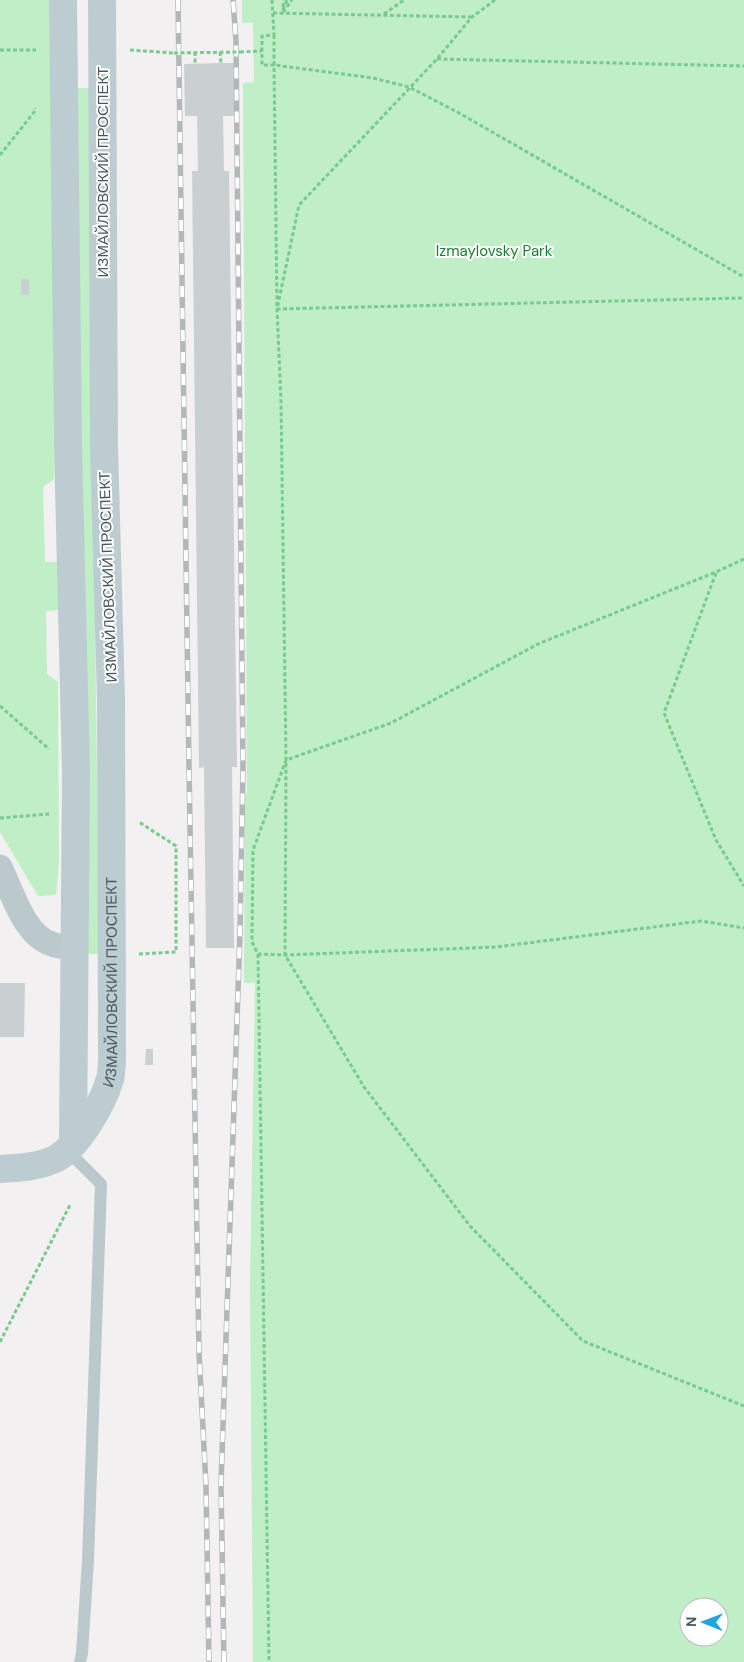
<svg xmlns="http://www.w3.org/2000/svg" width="744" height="1662" viewBox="0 0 744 1662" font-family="'DM Sans',sans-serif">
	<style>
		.green { fill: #c0eec6; fill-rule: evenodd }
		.building { fill: #cacfd2 }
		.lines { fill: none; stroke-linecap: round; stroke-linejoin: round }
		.path { stroke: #79cb8d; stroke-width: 3; stroke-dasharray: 4 2.5; stroke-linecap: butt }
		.lane { stroke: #bcc9cc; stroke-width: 12 }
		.street { stroke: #bcc9cc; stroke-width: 25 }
		.secondary { stroke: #bcccd1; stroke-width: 28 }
		.rail-casing { stroke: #b2b7ba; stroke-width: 5.5 }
		.rail { stroke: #fff; stroke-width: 4; stroke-dasharray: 11; stroke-linecap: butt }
		.path-bridge { stroke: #79cb8d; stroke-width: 3; stroke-dasharray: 4 2.5; stroke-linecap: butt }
		.labels { text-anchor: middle; stroke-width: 4; stroke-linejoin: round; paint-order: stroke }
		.street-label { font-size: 15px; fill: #48595d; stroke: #fff }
		.park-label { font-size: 15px; fill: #1a7d31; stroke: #fff }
	</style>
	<rect width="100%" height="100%" fill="#f2f0f1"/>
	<path class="green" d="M0 0H51L54 479 43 487 45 562H57L59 610 46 611 47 674 58 682 59 861 56 895 38 896 0 832Z
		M242 0H744V1662H253L250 1285 255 983H244L245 796 247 792 243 83 254 82 253 23H242ZM689 1607H719V1637H689Z
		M76 88H89L99 954H87Z"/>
	<path class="building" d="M221 63H234L235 116H223L224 171H229L237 767H232L234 948H206L204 767 199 768 192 171H198L197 116H185L184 64Z
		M21 279H29V295H21Z
		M0 983H25L24 1037H0Z
		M146 1049H153V1065H145Z"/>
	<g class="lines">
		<path class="path" d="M272 0 274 35 262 36V65H274L277 309 281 401 286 760 285 955 364 1087 470 1226 583 1341 744 1406
			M495 0 472 17 437 59 299 205 277 309 744 298
			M283 7 284 0
			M283 10 287 0
			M283 12 292 0
			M273 13 472 17
			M384 14 404 0
			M274 35V65L373 78 409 87 461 114 744 277
			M0 50H36
			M130 50 174 53
			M195 52V64
			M220 52 221 63
			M240 52 262 51
			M437 59 744 66
			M0 155 35 111V108
			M744 559 716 572 538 644 391 723 286 760 253 850 252 942 258 954 285 955 496 947 701 921 744 928
			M716 573 664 713 716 840 744 886
			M0 706 49 749
			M0 818 49 814
			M139 954 176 952V846L139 822
			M258 954 269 1662
			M0 1342 70 1205"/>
		<path class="lane" d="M67 1150 101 1184 88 1560 82 1653 80 1662"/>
		<path class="street" d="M0 867C12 891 24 936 52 944 59 947 67 947 75 948"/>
		<g class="secondary">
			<path d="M63 0 68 446 76 772 73 1143"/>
			<path id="s1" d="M0 1169C18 1168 40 1167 57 1158 79 1145 103 1103 110 1079 113 1067 112 1052 112 1040L111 699 104 447 102 0"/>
		</g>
		<defs>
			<path id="rail" d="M178 0 189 768 199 1353 206 1486 209 1662
				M224 1662 221 1484 240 933 243 767 236 41 233 0"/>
		</defs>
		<use href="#rail" class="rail-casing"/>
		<use href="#rail" class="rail"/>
		<path class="path-bridge" d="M174 53 240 52"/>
	</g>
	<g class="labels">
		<g class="street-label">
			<text transform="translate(103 172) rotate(-90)" y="5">ИЗМАЙЛОВСКИЙ ПРОСПЕКТ</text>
			<text transform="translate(108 577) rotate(-92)" y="5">ИЗМАЙЛОВСКИЙ ПРОСПЕКТ</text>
			<text dy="5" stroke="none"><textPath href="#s1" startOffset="252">ИЗМАЙЛОВСКИЙ ПРОСПЕКТ</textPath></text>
		</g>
		<g class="park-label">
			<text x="494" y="256">Izmaylovsky Park</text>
		</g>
	</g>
	<g transform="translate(704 1622) rotate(271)"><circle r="24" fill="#ffffff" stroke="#b6bdbe"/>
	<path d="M0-4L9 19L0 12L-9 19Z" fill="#1fa5dd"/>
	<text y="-8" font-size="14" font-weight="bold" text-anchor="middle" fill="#48595d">N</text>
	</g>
</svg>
